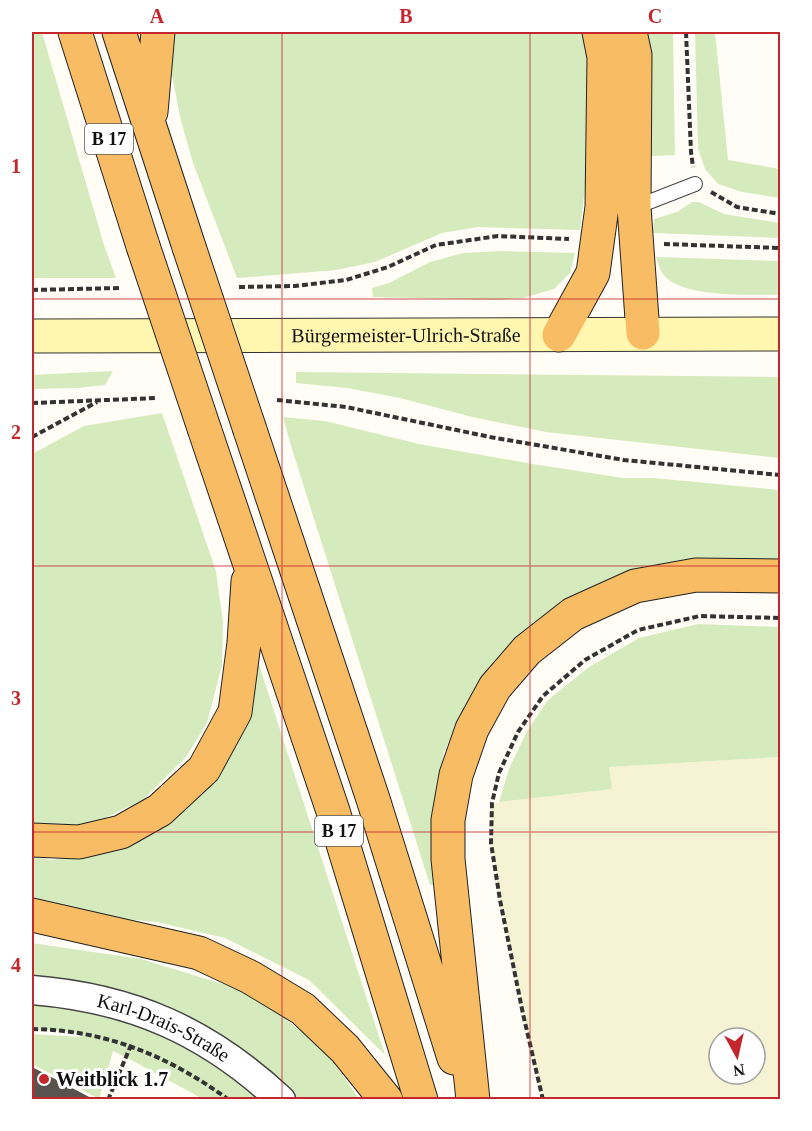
<svg xmlns="http://www.w3.org/2000/svg" width="812" height="1131" viewBox="0 0 812 1131" font-family="'Times New Roman',serif">
	<style>
		.farmland { fill: #f6f3d4; fill-rule: evenodd }
		.green { fill: #d5ebbd }
		.building { fill: #5a524d }
		.lines { fill: none; stroke-linecap: round; stroke-linejoin: round }
		.service-casing { stroke: #444; stroke-width: 16 }
		.minor-casing { stroke: #444; stroke-width: 31 }
		.secondary-casing { stroke: #333; stroke-width: 35 }
		.trunk-casing { stroke: #222; stroke-width: 35 }
		.path { stroke: #333; stroke-width: 4; stroke-dasharray: 6 3; stroke-linecap: butt }
		.service { stroke: #fff; stroke-width: 14 }
		.minor { stroke: #fff; stroke-width: 28 }
		.secondary { stroke: #fff6b0; stroke-width: 33 }
		.trunk { stroke: #f7bc64; stroke-width: 33 }
		.trunk-bridge-casing { stroke: #222; stroke-width: 35; stroke-linecap: butt }
		.trunk-bridge { stroke: #f7bc64; stroke-width: 33 }
		.grid { fill: none; stroke: #c4262e; stroke-width: 1.5; stroke-opacity: 0.55 }
		.poi-dot { fill: #c4262e; stroke: #fff; stroke-width: 2 }
		.labels { text-anchor: middle; stroke-width: 6; stroke-linejoin: round; paint-order: stroke }
		.shield { fill: #fff; stroke: #585858; stroke-width: 1.5 }
		.shield-label { font-size: 18px; font-weight: bold; fill: #111 }
		.street-label { font-size: 20px; fill: #111; stroke: #fff }
		.poi-label { font-size: 20px; font-weight: bold; fill: #111; stroke: #fff; text-anchor: start }
		.neatline { fill: none; stroke: #c4262e; stroke-width: 2 }
		.grid-label { font-size: 20px; text-anchor: middle; font-weight: bold; fill: #c4262e }
	</style>
	<rect width="100%" height="100%" fill="#fffdf5"/>
	<path class="farmland" d="M780 757V1099H543L523 1014 500 900 491 843 492 803 611 789 608 767ZM719 1038H755V1074H719Z"/>
	<path class="green" d="M32 32H42L104 245 116 278H32Z
		M171 32H584L589 59V154L580 230 478 227 442 233 375 262 336 270 237 278 193 163 181 121 170 65Z
		M630 32H673L675 155 634 157Z
		M695 32H715L728 160 780 169V198L742 192 718 184 705 169 698 149Z
		M692 202H699L724 214 780 223V238L653 233 654 219 677 212Z
		M501 251 575 253 570 273 554 289 523 298 495 300 373 297 372 288 389 283 430 262 463 253Z
		M656 257 780 261V295C752 294 681 299 663 274 660 270 658 262 656 257Z
		M113 371 105 385 76 388 32 389V375Z
		M296 372 780 377V458L546 432 472 417 400 398 347 388 296 383Z
		M162 413 216 571 223 622 222 665 207 723 186 757 143 800 90 825 52 829 32 826V454L84 426Z
		M283 417 325 421 419 444 533 464 623 478H654L780 490V559H703L660 564 617 575 579 593 535 623 499 659 469 699 444 752 433 810 435 885H430L291 446Z
		M698 624 780 627V757L609 767 612 789 499 802 509 769 527 731 548 700 589 667 639 638Z
		M255 652 385 1055 309 980 225 938 157 922 101 917 32 903V857L51 860 96 854 155 827Z
		M32 943 141 959 252 993 325 1050 359 1099H203L131 1060 113 1051 99 1099 32 1064V1034L82 1037 72 1032 32 1029Z"/>
	<path class="building" d="M32 1067 95 1100H32Z"/>
	<g class="lines">
		<defs>
			<path id="service" d="M636 207 695 184"/>
			<g id="minor">
				<path id="s1" d="M32 990C132 998 207 1031 281 1100"/>
			</g>
			<g id="secondary">
				<path id="s2" d="M32 336 780 334"/>
			</g>
			<path id="trunk" d="M75 32 143 246
				M119 32 189 247
				M630 32 635 55 634 207 643 333
				M151 112 158 32
				M559 335 593 273 602 207 604 57 599 32
				M250 430 373 799 454 1058
				M205 431 333 811 421 1100
				M32 840 79 842 121 832 160 810 204 769 235 712 244 643 248 581
				M32 915 199 953 250 977 303 1009 345 1049 386 1100
				M473 1100 448 859V820L456 775 472 729 495 687 527 650 573 614 635 586 696 575 780 576"/>
		</defs>
		<use href="#service" class="service-casing"/>
		<use href="#minor" class="minor-casing"/>
		<use href="#secondary" class="secondary-casing"/>
		<use href="#trunk" class="trunk-casing"/>
		<path class="path" d="M686 32 691 152 693 167
			M711 192 737 207 780 214
			M664 244 780 248
			M239 287 295 286 346 280 388 267 436 245 498 236 569 239
			M32 290 120 288
			M277 400 346 407 490 437 624 460 780 475
			M32 403 157 398
			M32 437 97 402
			M32 1029C106 1030 169 1056 229 1100
			M108 1100 131 1045
			M543 1100 523 1014 500 900 491 843 492 803 499 773 518 732 543 696 585 660 638 630 700 616 780 618"/>
		<use href="#service" class="service"/>
		<use href="#minor" class="minor"/>
		<use href="#secondary" class="secondary"/>
		<use href="#trunk" class="trunk"/>
		<defs>
			<path id="trunk-bridge" d="M143 246 205 431
				M189 247 250 430"/>
		</defs>
		<use href="#trunk-bridge" class="trunk-bridge-casing"/>
		<use href="#trunk-bridge" class="trunk-bridge"/>
	</g>
	<path class="grid" d="M282 32V1100M530 32V1100M32 299H780M32 566H780M32 832H780"/>
	<circle class="poi-dot" cx="44" cy="1079" r="6"/>
	<g class="labels">
		<g class="shield">
			<rect x="85" y="124" width="48" height="30" rx="4.5"/>
			<rect x="315" y="816" width="48" height="30" rx="4.5"/>
		</g>
		<g class="shield-label">
			<text x="109" y="145">B 17</text>
			<text x="339" y="837">B 17</text>
		</g>
		<g class="street-label">
			<text dy="7" stroke="none"><textPath href="#s2" startOffset="374">Bürgermeister-Ulrich-Straße</textPath></text>
			<text dy="7" stroke="none"><textPath href="#s1" startOffset="138">Karl-Drais-Straße</textPath></text>
		</g>
		<g class="poi-label">
			<text x="56" y="1086">Weitblick 1.7</text>
		</g>
	</g>
	<rect width="812" height="1131" fill="none" stroke="#ffffff" stroke-width="66"/>
	<g transform="translate(737 1056) rotate(172)"><circle r="28" fill="#ffffff" stroke="#a0a0a0" stroke-width="1.5"/>
	<path d="M0-4.5L10 22L0 15L-10 22Z" fill="#c4262e"/>
	<text y="-9" font-size="16" font-weight="bold" text-anchor="middle" fill="#111111">N</text>
	</g>
	<rect x="33" y="33" width="746" height="1065" class="neatline"/>
	<g class="grid-label">
		<text x="157" y="23">A</text>
		<text x="406" y="23">B</text>
		<text x="655" y="23">C</text>
		<text x="16" y="173">1</text>
		<text x="16" y="439">2</text>
		<text x="16" y="705">3</text>
		<text x="16" y="972">4</text>
	</g>
</svg>
